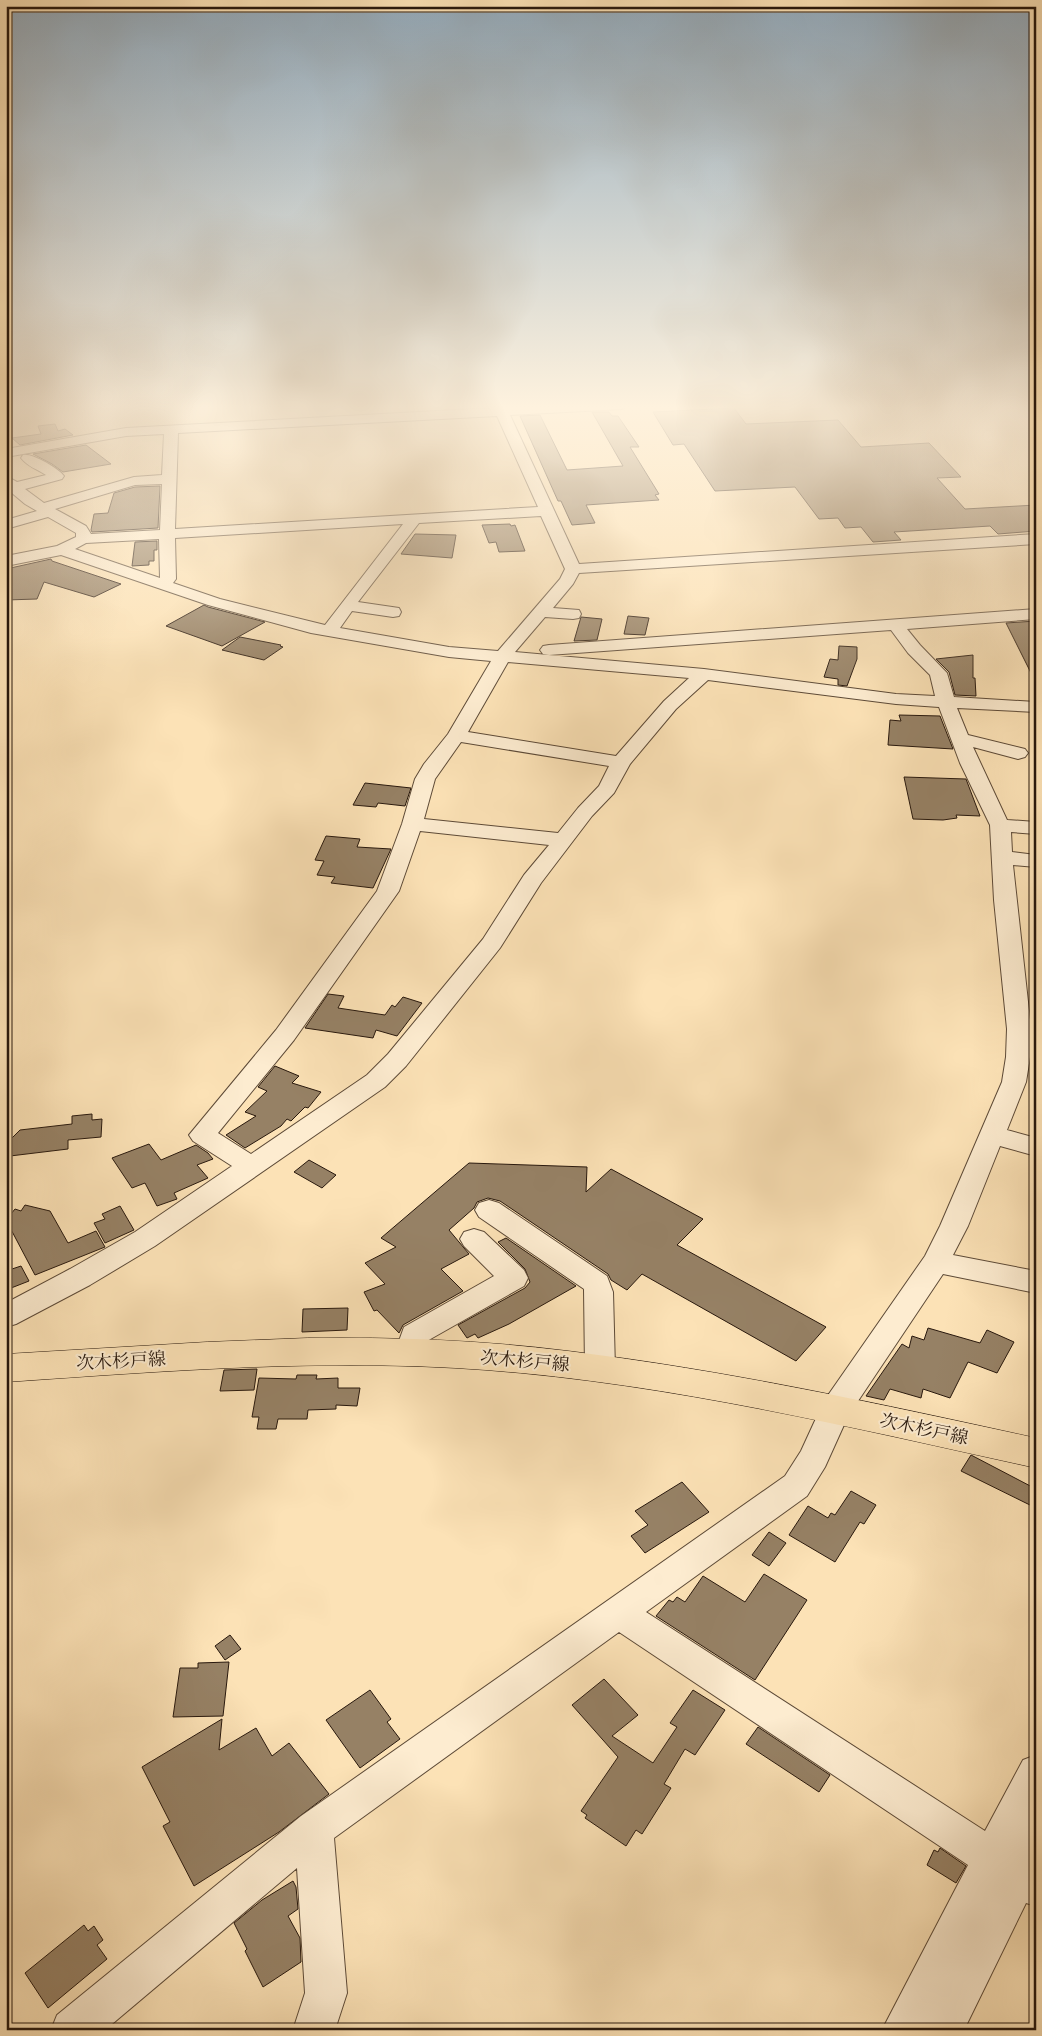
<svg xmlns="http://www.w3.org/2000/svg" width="1042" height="2036" viewBox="0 0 1042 2036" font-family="Alegreya,'Noto Serif JP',serif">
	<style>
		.building { fill: #968165; stroke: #28180d }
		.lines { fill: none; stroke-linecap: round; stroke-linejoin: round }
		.minor-casing { stroke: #5d4a37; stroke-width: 2 }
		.major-casing { stroke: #28180d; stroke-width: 1 }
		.minor { fill: #fdecd0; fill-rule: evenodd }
		.major { fill: #fce2b6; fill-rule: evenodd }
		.labels { text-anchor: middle; stroke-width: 4; stroke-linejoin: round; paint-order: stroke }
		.near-street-label { font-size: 18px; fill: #28180d; stroke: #fdecd0 }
	</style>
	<rect width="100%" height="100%" fill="#fce2b6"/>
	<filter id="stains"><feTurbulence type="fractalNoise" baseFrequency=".004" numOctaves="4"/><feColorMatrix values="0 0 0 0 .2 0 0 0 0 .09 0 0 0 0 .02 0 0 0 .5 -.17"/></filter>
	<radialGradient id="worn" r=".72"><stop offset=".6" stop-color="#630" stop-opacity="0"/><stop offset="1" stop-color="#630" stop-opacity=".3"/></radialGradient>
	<path class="building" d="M734 408 746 424 838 420 861 447 929 443 961 477 937 478 965 509 1036 505V531L998 534 990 526 894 532 901 540 873 542 861 527 845 528 838 518 819 519 795 487 715 491 684 444 673 445 653 412Z
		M592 412H609L612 416H618L639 447H630L659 494 655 495 659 500 586 505 595 523 572 525 561 501H558L520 416 540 415 567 470 623 466Z
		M55 424 58 431 65 429 73 435 20 445 12 438 41 434 38 426Z
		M86 445 111 464 63 472 52 464 33 454Z
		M160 486 158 528 92 532 91 530 94 514 108 513 114 493 135 487Z
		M510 524 511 526 515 525 525 551 499 552 496 542 489 543 482 525Z
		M415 534 456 535 452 558 401 554Z
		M157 541V550H154V561H149V565L132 566 135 542Z
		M51 559 52 561 121 584 94 597 44 582 37 599 6 600V569Z
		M204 605 208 607 265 622 222 646 166 626Z
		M628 616 649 618 645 635 624 634Z
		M581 617 602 619 597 640 574 641Z
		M1036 621V683L1006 623Z
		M240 637 281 645 280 646 283 647 264 660 222 650Z
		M839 646 857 647V659L847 686 838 685V679L824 677 830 659 838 660Z
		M973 655V678H975L976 696 955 695 949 672 936 659Z
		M899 715 940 716 953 749 888 745 890 720 901 721Z
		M904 777 966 779 980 816 956 815 957 818 943 820 913 819Z
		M365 783 411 788 405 806 378 803 376 807 353 805Z
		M326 836 360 839 357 847 391 849 373 888 331 883 335 877 317 875 324 861 315 860Z
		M328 994 344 996 338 1008 385 1015 392 1005 395 1007 403 997 422 1003 397 1036 376 1030 373 1038 305 1028Z
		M275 1066 299 1076 292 1083 321 1092 308 1108 305 1107 291 1121 287 1119 281 1126 245 1148 226 1135 256 1116 245 1112 267 1091 258 1087Z
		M92 1114V1120L102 1119 101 1137 68 1140V1149L10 1156 11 1139 20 1130 72 1124V1116Z
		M149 1144 161 1160 196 1145 208 1153 213 1159 197 1165 208 1178 174 1193 177 1199 157 1206 145 1183 132 1188 112 1158Z
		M309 1160 336 1175 322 1188 294 1172Z
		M469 1163 587 1167 586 1192 611 1169 703 1219 677 1245 826 1327 796 1361 642 1274 627 1290 611 1280 608 1274 500 1201 488 1198 477 1202 474 1208 449 1230 469 1254 441 1269 463 1291 403 1325 399 1333 377 1310 374 1311 364 1292 385 1284 365 1263 396 1247 381 1238Z
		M25 1205 50 1211 68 1243 96 1231 105 1247 35 1275 6 1220 15 1209 21 1211Z
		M120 1206 134 1230 105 1243 94 1223 105 1219 102 1214Z
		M506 1238 576 1286 509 1324 478 1338 475 1334 467 1338 458 1325 525 1288 530 1282 525 1269 498 1242Z
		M21 1266 29 1281 6 1290V1271Z
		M348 1308 347 1330 302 1332 303 1309Z
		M928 1328 980 1343 987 1330 1014 1342 997 1373 968 1362 950 1398 923 1389 921 1398 890 1389 884 1400 866 1396 902 1344 909 1348 912 1336 924 1340Z
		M257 1369 254 1390 220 1391 224 1370Z
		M297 1375H317L316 1379 338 1378V1388H360L357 1406 336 1405V1409L308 1410 307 1419H278L276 1429H257L259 1417H252L259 1378 296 1379Z
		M971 1455 1036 1489V1508L961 1471Z
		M682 1482 709 1512 645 1553 631 1536 648 1525 635 1511Z
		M851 1491 876 1505 864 1524 860 1522 835 1562 789 1535 808 1506 828 1518 831 1513 835 1515Z
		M769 1532 786 1543 769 1566 752 1555Z
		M764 1574 807 1600 755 1680 656 1616 669 1600 673 1602 677 1597 685 1602 703 1576 745 1602Z
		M230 1635 241 1649 225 1660 215 1646Z
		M229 1662 223 1716 173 1717 180 1668H198V1663Z
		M604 1679 638 1715 612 1736 653 1763 677 1727 670 1723 693 1690 725 1710 695 1755 685 1749 664 1784 671 1788 642 1834 636 1830 626 1846 585 1818 587 1815 581 1811 618 1757 572 1705Z
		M370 1690 391 1719 387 1722 400 1739 360 1768 326 1720Z
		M222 1719 219 1750 256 1728 272 1756 289 1743 329 1794 279 1832 194 1886 163 1826 170 1822 142 1767Z
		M758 1727 830 1775 819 1792 746 1744Z
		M940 1848 966 1866 956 1883 927 1865 934 1850 938 1852Z
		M293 1881 296 1887 298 1909 288 1916 300 1938 301 1962 263 1987 245 1951 247 1949 234 1923 262 1900Z
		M84 1925 88 1931 94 1926 103 1940 97 1945 107 1959 48 2008 25 1973Z"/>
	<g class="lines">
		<defs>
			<path id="minor" d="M548 405H628L622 409 510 415 579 564 1036 534V544L579 573 573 584 553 608 579 610 581 614 579 618 573 619 545 617 515 652 704 669 896 694 935 696 930 675 908 653 891 630 549 655 543 654 540 650 543 646 549 645 1036 609V619L907 629 920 645 947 673 954 697 1036 702V712L957 708 968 735 1025 749 1028 753 1025 757 1018 759 973 747 1007 820 1036 822V834L1011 832 1012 852 1036 855V867L1013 865 1031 1029 1030 1057 1026 1082 1007 1130 1036 1138V1156L1000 1146 968 1226 953 1255 1036 1271V1293L943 1274 848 1416 825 1467 807 1496 646 1612 985 1831 1023 1760 1036 1755V1812L1030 1824 1036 1822V1906L1026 1903 964 2030H882L968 1865 619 1632 334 1838 347 1993 335 2030H293L305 1993 297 1868 105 2030H51L57 2015 301 1816 785 1476 801 1451 824 1401 925 1256 940 1226 1002 1082 1006 1057 1007 1029 994 900 990 825 960 763 939 707 896 704 708 680 676 709 630 764 614 793 592 816 541 883 500 948 406 1066 385 1087 155 1246 90 1285 16 1324 6 1327V1303L70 1269 135 1232 232 1166 193 1141 189 1135 276 1030 377 891 402 824 415 779 424 764 448 734 491 661 449 657 311 633 208 605 61 555 6 566V556L57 546 76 537V533L48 517 6 529V520L37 511 25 504 6 488V476L17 482 46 475C37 469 28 467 21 458L23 455C32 453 58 468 64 476L62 479 25 489 44 503 134 477 162 475 164 434 126 436 6 457V449L126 428ZM497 416 538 507 175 529 178 433ZM162 484 160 530 91 534 86 526 55 509 135 485ZM541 516 565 569 560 579 498 651 449 647 340 628 352 611 393 617 399 616 401 612 399 608 358 602 419 523ZM403 524 325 625 220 599 173 583 176 579 175 538ZM159 539 160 578 75 549 86 543ZM508 662 689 678 664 701 616 756 468 732ZM461 742 609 766 599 786 578 808 558 833 424 819 435 779ZM420 831 549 845 524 875 483 939 388 1054 367 1075 251 1154 218 1133 294 1040 399 891Z
				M489 1200 499 1203 607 1276 613 1292 615 1369 611 1377 600 1381 589 1377 585 1369 584 1289 479 1217 475 1210 479 1203Z
				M474 1229 484 1232 524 1270 528 1278 524 1286 427 1341 420 1360 410 1364 400 1360 395 1352 404 1327 494 1276 464 1246 460 1239 464 1232Z"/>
			<path id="major" d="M308 1338C394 1337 481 1340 568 1351 725 1370 881 1404 1036 1438V1468C854 1428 672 1384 486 1370 326 1358 166 1371 6 1382V1354L207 1342Z"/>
		</defs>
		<use href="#minor" class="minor-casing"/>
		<use href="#major" class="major-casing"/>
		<use href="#minor" class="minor"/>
		<use href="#major" class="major"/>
	</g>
	<linearGradient id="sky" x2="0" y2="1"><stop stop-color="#93abbd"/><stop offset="0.59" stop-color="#fef2de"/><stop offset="1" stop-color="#fef2de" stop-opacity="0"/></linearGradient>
	<rect width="1042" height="690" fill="url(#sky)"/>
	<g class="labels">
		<g class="near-street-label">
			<text transform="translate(121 1361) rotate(-3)" y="6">次木杉戸線</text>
			<text transform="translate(525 1361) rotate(5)" y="6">次木杉戸線</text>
			<text transform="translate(924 1429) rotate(12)" y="6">次木杉戸線</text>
		</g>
	</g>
	<rect width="1042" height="2036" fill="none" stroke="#fce2b6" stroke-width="25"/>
	<rect x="8" y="8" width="1027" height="2021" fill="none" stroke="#28180d" stroke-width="2.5"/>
	<rect x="12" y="12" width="1017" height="2011" fill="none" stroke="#28180d"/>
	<rect width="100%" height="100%" filter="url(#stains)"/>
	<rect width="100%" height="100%" fill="url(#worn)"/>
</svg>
